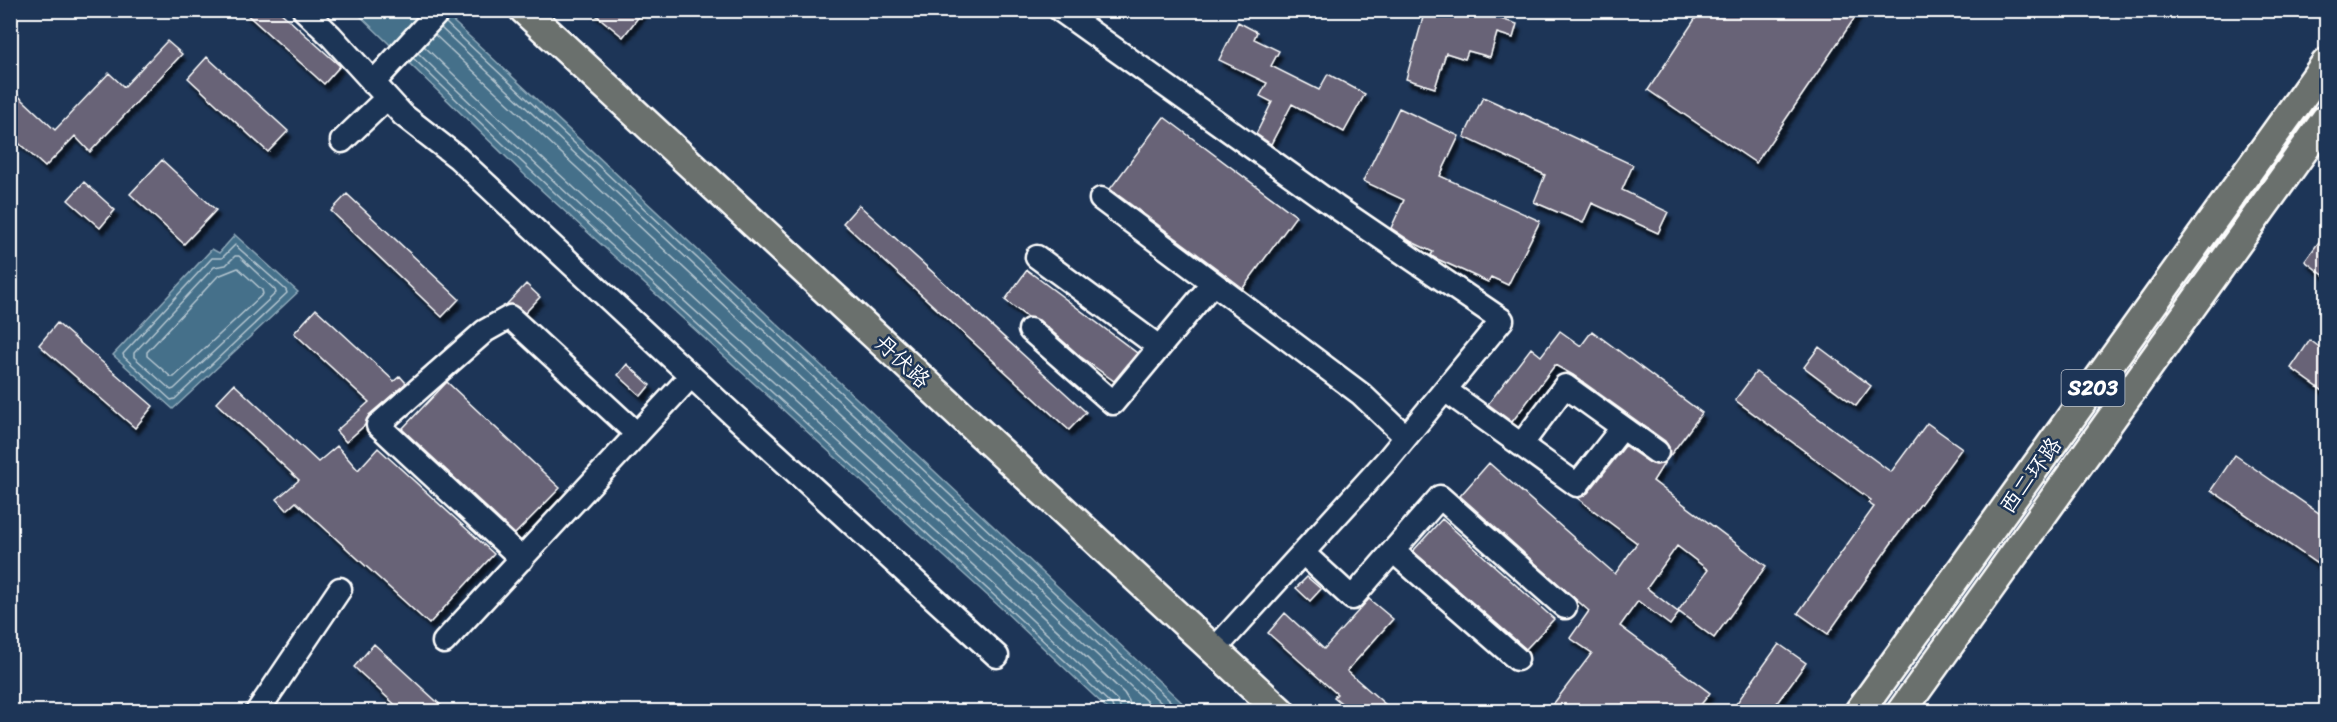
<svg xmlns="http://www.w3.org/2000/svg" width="2337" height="722" viewBox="0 0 2337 722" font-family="Sriracha,'LXGW WenKai TC',sans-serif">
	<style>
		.water { fill: #45708a; stroke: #8fa9b9; stroke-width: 1.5 }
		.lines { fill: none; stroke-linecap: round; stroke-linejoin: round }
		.shore { stroke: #b5c6d0; stroke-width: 1.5 }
		.building { fill: #686377; stroke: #fff; stroke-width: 1.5; filter: url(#shadow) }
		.minor-casing { stroke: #fff; stroke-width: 27 }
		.major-casing { stroke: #fff; stroke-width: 33 }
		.minor { stroke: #1d3557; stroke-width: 22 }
		.major { stroke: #6a706d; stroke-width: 28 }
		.labels { text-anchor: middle; stroke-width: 5; stroke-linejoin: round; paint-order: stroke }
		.shield { fill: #1d3557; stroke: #bbc2cd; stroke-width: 1.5 }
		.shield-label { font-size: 21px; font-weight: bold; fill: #fff }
		.street-label { font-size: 22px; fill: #fff; stroke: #1d3557 }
	</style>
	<defs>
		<filter id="shadow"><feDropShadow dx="3.5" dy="6" stdDeviation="1.5" flood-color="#0009"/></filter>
	</defs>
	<rect width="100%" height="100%" fill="#1d3557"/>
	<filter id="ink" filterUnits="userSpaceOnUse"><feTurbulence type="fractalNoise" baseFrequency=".0167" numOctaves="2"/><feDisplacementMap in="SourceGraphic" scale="12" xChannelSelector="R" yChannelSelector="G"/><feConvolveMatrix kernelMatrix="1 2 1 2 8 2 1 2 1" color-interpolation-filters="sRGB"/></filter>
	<g filter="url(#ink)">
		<path class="water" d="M355 11H442L1191 711H1110L1000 607 527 177Z
			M235 235 298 292 173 409 113 355 212 249 219 253Z"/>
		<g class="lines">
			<path class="shore" d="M446 23 1182 712
				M441 28 1171 712
				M435 35 1158 712
				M424 46C653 267 894 474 1124 693L1129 701 1131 712
				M418 53C647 273 888 481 1117 700L1122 712
				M413 58C641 279 881 487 1112 705L1114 712
				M235 245 286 290 287 293 175 399 171 400 124 357 123 354 212 258H222Z
				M235 256H239L275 290 276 293 174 389 171 390 134 357V353L214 267 226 265Z
				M238 268 262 290 263 294 174 377H171L147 356V352L218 276Z"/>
		</g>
		<path class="building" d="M242 10H278L340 66 324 84Z
			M590 10H644L623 37Z
			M1425 10H1503L1501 19 1517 24 1513 38 1497 33 1490 57 1468 51 1465 59 1446 53 1435 88 1406 79Z
			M1701 10H1860L1756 163 1648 90Z
			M1238 22 1257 32 1254 39 1279 51 1271 66 1319 90 1328 74 1365 94 1344 132 1292 104 1271 144 1256 134 1272 102 1260 96 1267 83 1219 60Z
			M167 41 182 54 90 152 75 136 45 167 10 135V88L55 130 109 73 124 87Z
			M207 57 288 131 268 152 188 78Z
			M1483 97 1521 114V113L1633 165 1622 190 1668 212 1658 233 1592 203 1583 223 1534 202 1545 175 1464 137Z
			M1399 108 1459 136 1440 176 1540 221 1508 285 1491 277 1488 282 1435 258 1431 255 1433 252 1412 242 1391 228 1404 200 1363 181Z
			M1164 117 1296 216 1243 288 1110 189Z
			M162 160 216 210 184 244 130 194Z
			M84 182 115 210 100 228 68 200Z
			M347 194 459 299 442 317 331 211Z
			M859 205 1086 412 1069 430 843 223Z
			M2326 232V277L2305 261Z
			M1027 270 1137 353 1114 381 1081 357 1039 320 1027 317 1005 300Z
			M526 284 540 297 525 313 512 304 506 305Z
			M316 309 394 381 400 376 406 383 369 415 365 425 346 442 336 431 369 402 294 333Z
			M57 323 153 406 135 428 39 345Z
			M1560 331 1581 346 1592 331 1702 413 1669 457V447L1665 441 1573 375 1555 365 1512 422 1488 404 1531 348 1541 356Z
			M2310 340 2326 352V393L2291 368Z
			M1819 347 1871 386 1856 406 1804 367Z
			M627 364 650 385 641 396 618 375Z
			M1756 372 1891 472 1927 423 1962 448 1890 545 1828 634 1798 613 1874 507 1868 503 1871 500 1735 400Z
			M447 382 560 488 515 534 402 429Z
			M234 384 318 462 337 446 358 470 378 448 494 554 429 624 296 502 287 510 277 499 299 480 216 403Z
			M1625 446 1650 463 1656 465 1665 462 1653 481 1766 566 1714 638 1678 611 1708 570 1677 546 1647 588 1679 613 1670 625 1638 601 1620 626 1710 693 1696 711H1548L1592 653 1570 638 1589 611 1460 496 1489 463 1615 574 1637 543 1577 498 1588 493Z
			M2235 455 2326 518V570L2211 490Z
			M1442 519 1554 619 1526 649 1413 551Z
			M1307 577 1321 589 1310 601 1296 588Z
			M1369 599 1393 619 1347 671 1393 711H1351L1334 697 1337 694 1268 633 1285 613 1324 649Z
			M374 644 447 711H402L354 667Z
			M1779 644 1806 663 1771 711H1731Z"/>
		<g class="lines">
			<defs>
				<path id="minor" d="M304 10 331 36 403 115 457 157 718 401 997 656
					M1060 10 1336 207 1502 320 1388 459 1214 650
					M373 83 440 10
					M342 141 387 98
					M1101 199 1361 394 1406 437
					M1037 257 1159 347
					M1030 330 1113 403 1213 283
					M1445 390 1577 485 1622 428
					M1521 445 1565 386 1657 452
					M1393 551 1517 659
					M1303 553 1352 598 1440 497 1565 607
					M522 559 378 425 485 331 510 317 637 434
					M444 642 691 376
					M257 712 340 589"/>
				<path id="major" d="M524 10 1281 712
					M1859 712 2326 63
					M1901 712 2326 119"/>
			</defs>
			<use href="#minor" class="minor-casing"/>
			<use href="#major" class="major-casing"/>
			<use href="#minor" class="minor"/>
			<use href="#major" class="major"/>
		</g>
	</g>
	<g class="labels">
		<rect class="shield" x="2061.5" y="370" width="63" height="36" rx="4.5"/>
		<g class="shield-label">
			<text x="2093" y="395">S203</text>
		</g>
		<g class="street-label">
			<text transform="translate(903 361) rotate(43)" y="8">丹伏路</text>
			<text transform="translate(2030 475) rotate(-54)" y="8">西二环路</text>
		</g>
	</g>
	<rect width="2337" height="722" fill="none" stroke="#1d3557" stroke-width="36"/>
	<rect x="18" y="18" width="2301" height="686" fill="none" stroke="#fff" stroke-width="2" filter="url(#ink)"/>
</svg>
